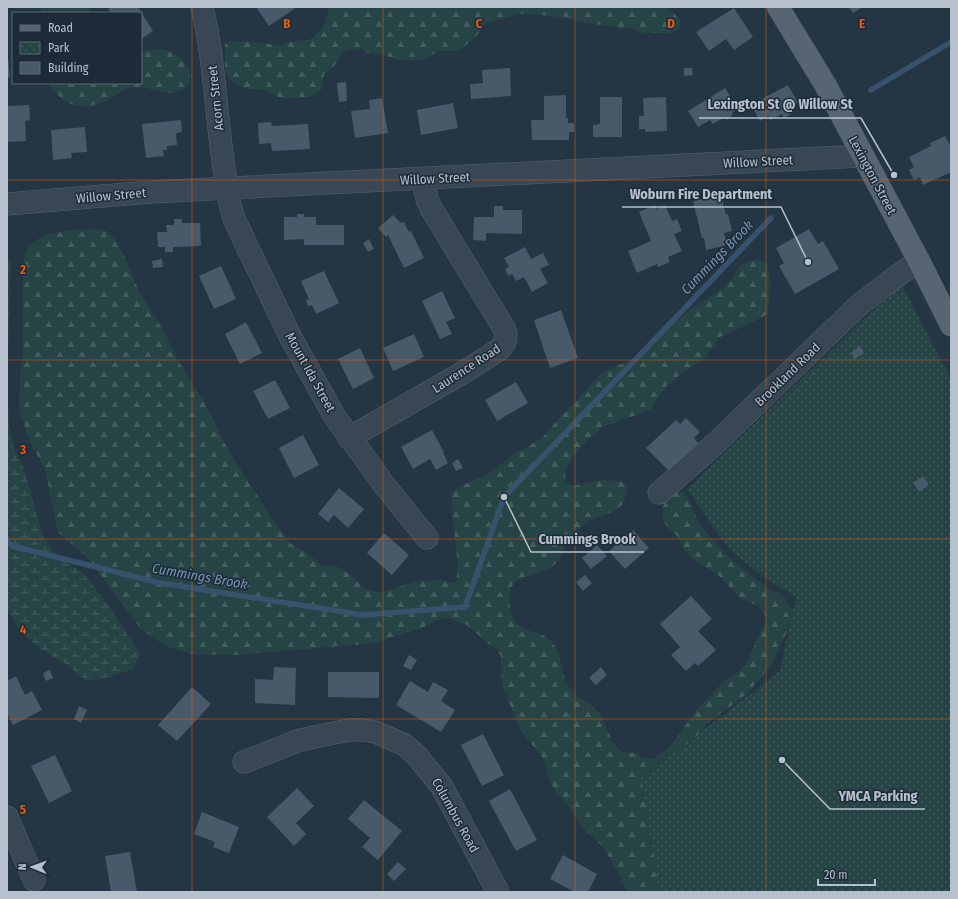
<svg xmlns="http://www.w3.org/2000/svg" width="958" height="899" viewBox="0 0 958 899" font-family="'Fira Sans Condensed',sans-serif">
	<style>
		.forest { fill: url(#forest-firs) }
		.wetland { fill: url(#wetland-marsh) }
		.park { fill: url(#park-dots) }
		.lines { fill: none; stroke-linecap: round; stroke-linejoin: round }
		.stream { stroke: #37526c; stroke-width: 5.5 }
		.building { fill: #48596a }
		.minor-casing { stroke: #576470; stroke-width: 23 }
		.major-casing { stroke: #45525f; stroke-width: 23 }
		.minor { stroke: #394653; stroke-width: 22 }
		.major { stroke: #576573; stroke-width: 22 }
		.grid { fill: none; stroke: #e8590c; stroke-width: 1; stroke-opacity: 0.55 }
		.labels { text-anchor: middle; stroke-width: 3; stroke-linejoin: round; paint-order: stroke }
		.street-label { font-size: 13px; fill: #b6c1cd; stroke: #1d2b38 }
		.water-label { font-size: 14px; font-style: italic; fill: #7395b2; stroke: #1d2b38 }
		.grid-label { font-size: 13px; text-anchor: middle; font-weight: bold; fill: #e8590c; stroke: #1d2b38; stroke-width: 3; stroke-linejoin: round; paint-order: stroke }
		.leader { fill: none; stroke: #b6c1cd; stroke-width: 1.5 }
		.callout-dot { fill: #b6c1cd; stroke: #1d2b38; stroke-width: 1.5 }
		.callout-label { font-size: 14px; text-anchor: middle; font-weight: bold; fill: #b6c1cd; stroke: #1d2b38; stroke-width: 3; stroke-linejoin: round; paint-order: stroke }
	</style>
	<defs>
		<pattern id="forest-firs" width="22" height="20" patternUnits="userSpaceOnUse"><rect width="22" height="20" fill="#264445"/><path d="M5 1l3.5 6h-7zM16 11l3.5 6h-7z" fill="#435d5f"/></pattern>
		<pattern id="wetland-marsh" width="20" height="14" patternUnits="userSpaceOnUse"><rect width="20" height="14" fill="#264445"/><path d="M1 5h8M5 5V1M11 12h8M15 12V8" fill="none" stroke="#435d5f"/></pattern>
		<pattern id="park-dots" width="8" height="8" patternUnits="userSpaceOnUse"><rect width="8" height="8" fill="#264445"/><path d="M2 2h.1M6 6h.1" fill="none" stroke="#435d5f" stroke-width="1.8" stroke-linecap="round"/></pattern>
	</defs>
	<rect width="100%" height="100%" fill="#243544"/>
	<path class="forest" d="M41 7H92L89 13H41Z
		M332 7H666L679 18 681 25 677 30 670 33H644L631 29 587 23 565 18 543 15 521 14 488 22 483 27 475 38 459 51H438L426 59 412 61 399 60 380 54 366 53 361 48 348 50 342 54 334 66 324 74 322 89 311 97 296 98H281L260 89H246L240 86 228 78 225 71V44L230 41H237L280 45 294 41 308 40 314 37 323 27 329 9Z
		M162 49C177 53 191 62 190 79 190 83 188 87 184 89 165 100 150 84 131 88 122 90 114 97 106 101 85 112 60 106 50 83H141V52L149 50Z
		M99 229 108 232 114 239 125 257 139 292 165 333 177 359 204 402 226 446 274 522 291 544 307 553 321 565 338 567 347 572 362 586 371 591 382 592 418 581 437 580 456 583 458 565 452 511 451 492 459 487 491 472 515 453 534 443 543 437 561 416 568 410 603 372 637 357 659 333 682 317 689 310 721 290 729 282 740 266 748 261 758 259 767 263 770 283 768 314 740 328 720 337 703 360 683 372 668 385 655 401 651 410 604 426 588 439 574 455 565 472 566 482 573 486 601 480 621 481 628 486C626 493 625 501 621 506 614 514 602 515 593 519 588 522 581 527 576 531 566 540 564 555 555 564 544 576 516 574 511 588 509 593 510 601 510 606 514 638 540 626 553 643 562 655 560 670 567 683 574 698 588 700 598 711 608 722 608 745 624 752 627 753 632 752 636 753 639 754 641 757 644 758 646 758 650 758 653 759L669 748 698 708 726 679 734 676 747 662 764 625 766 616 760 607 742 599 715 572 696 562 688 555 682 546 679 538 665 524 663 516V507L666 498 674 493 683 492 689 500 700 525 726 554 749 574 771 590 781 594 792 609 793 619 771 665 747 694 705 725 703 735 699 892H628L604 848 583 828 567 804 555 790 550 782 544 761 539 753 521 731 502 686 501 657 497 649 489 644 467 625 448 618 438 620 422 628 374 643 236 655 192 654 166 646 141 629 87 557 58 532 45 469 30 442 21 414 19 405 20 375 23 354V266C24 260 25 254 28 248 39 230 80 229 99 229Z"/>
	<path class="wetland" d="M7 254 11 265 7 384 9 419 13 446 25 471 43 537 60 559 82 572 108 604 140 654 133 669 110 677 86 681 67 665 41 649 21 633 7 608Z"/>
	<path class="park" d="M901 283 951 379V892H660L641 779 780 671 796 597 761 575 729 549 687 489Z"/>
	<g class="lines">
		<path class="stream" d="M871 90 951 42
			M7 541 12 546 160 583 363 615 465 607 504 497 771 218"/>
	</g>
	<path class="building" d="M111 7H138L153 31 141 39V13H111L108 9Z
		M256 7H297L269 26Z
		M849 7H863L853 13Z
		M734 8 753 37 734 50 726 39 709 51 696 32Z
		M7 56H8L10 77 7 78Z
		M510 68 511 96 471 99 470 84 483 83 482 70Z
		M684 68H692L693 75 684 76Z
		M346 82 347 101 339 102 337 83Z
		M788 85 798 103 788 108 791 114 784 118 782 114 770 120 768 116 760 121 751 105Z
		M725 88 738 109 732 113 733 115 726 120 725 117 713 124 710 120 698 127 688 111Z
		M566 95V118H568V123H574V132H569V140H532L531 120H544V96Z
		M600 97H622V137H593V125L600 124Z
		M666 97 667 131 645 132V129H639V116H644L643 98Z
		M382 98 388 133 355 138 351 111 370 109 369 100Z
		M453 103 458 128 421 135 417 110Z
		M29 105 30 120 25 121 26 141 7 142V106Z
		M181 120 182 132 176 133 177 145 167 146V150H163L164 156 146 158 142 124Z
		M271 122 272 126 308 124 310 149 272 151 271 143 259 144 258 123Z
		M85 127 87 152 71 153 72 158 53 160 51 130Z
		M945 136 951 147V172L923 185 920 177 914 180 909 170 914 167 909 157 931 146 930 143Z
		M721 195 726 215 728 214 732 231 724 233 727 245 706 250 704 238H702L693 201Z
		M655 205 656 209 665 205 672 221 677 219 682 231 674 234 682 251 668 257 670 262 658 267 657 264 637 273 628 251 651 241 639 212Z
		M494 206H503V210H522V234L486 233V241L473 240 474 217H494Z
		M297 214H304V217H316V225H344V245H304V239L284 240V217H297Z
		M393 215 401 223 404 222 409 232 411 231 424 258 404 268 388 235 386 237 378 228Z
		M174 219H182V223H200L201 246 173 247V252H165V247H158L157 232H167L166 225H174Z
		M809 229 818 244 823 241 839 269 795 294 779 266 784 263 776 248Z
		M369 239 374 249 368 252 363 243Z
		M525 247 531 259 543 253 549 265 540 269 548 283 532 292 524 277 516 281 512 274 508 276 505 269 509 267 504 258Z
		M162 259 163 267 153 268 152 261Z
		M221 266 236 299 214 309 199 276Z
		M324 271 339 303 316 314 312 305 308 306 306 300 309 299 301 281Z
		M442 291 455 318 446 322 452 334 440 339 422 301Z
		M561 310 578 358 550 368 534 320Z
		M246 322 262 353 240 364 225 334Z
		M414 334 424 357 393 371 383 348Z
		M860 346 864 353 855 359 851 353Z
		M360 348 374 378 353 389 338 359Z
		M275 380 290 408 268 419 253 391Z
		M516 382 528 403 497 421 485 400Z
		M686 418 700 432 694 438 698 443 669 471 646 448 676 420 680 424Z
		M432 430 444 452H443L448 463 436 470 430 459 413 469 401 447Z
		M303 435 319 465 294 478 279 448Z
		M458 459 463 468 456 471 452 463Z
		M923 476 929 485 919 492 913 483Z
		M339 488 364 509 348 528 334 515 328 522 318 514Z
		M633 530 649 548 625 569 609 551Z
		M384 533 409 555 392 575 367 553Z
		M597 545 607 556 591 569 582 558Z
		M585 575 592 583 583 591 576 582Z
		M691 596 712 619 698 631 716 650 698 666 695 663 686 671 671 655 680 647 660 624Z
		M409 655 417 660 411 670 403 666Z
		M274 667 296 668 295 705 255 703V679L273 680Z
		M601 667 607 675 596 685 589 678Z
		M50 670 53 678 46 681 43 673Z
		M328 672H379V698L328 697Z
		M16 676 25 695 32 691 42 710 13 725 7 713V681Z
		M410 681 428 692 433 682 448 690 441 701 455 710 441 732 396 705Z
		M192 687 211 704 177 741 158 725Z
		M79 706 87 710 81 723 74 719Z
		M483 734 504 775 482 786 461 745Z
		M55 755 72 791 49 803 31 766Z
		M297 788 314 806 296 823 306 834 294 846 267 817Z
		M510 789 537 840 516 851 489 801Z
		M364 800 402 831 378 860 362 847 370 838 348 819Z
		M202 812 239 827 229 853 213 847 215 842 194 834Z
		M130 852 137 892H111L105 856Z
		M563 855 597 874 588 892H575L550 879Z
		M398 862 406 869 394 881 387 874Z"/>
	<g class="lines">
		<defs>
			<path id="minor" d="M202 7C215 61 216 119 225 174 227 189 229 204 234 219L291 338 335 417 385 486 427 538
				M7 204 151 192 863 156
				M349 438 464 372 500 349 505 342 506 334 505 330 431 208 427 199 423 179
				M659 493 715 444 859 305 894 278 919 261
				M244 762 300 740 349 730H363L375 732 405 745 418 757 442 787 498 892
				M7 817 34 880"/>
			<path id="major" d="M778 7 826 86 919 261 951 325"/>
		</defs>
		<use href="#minor" class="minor-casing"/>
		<use href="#major" class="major-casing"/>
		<use href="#minor" class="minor"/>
		<use href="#major" class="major"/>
	</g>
	<path class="grid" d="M192 7V892M383 7V892M575 7V892M766 7V892M7 180H951M7 360H951M7 539H951M7 719H951"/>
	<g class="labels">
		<g class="street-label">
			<text transform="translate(215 98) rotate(-96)" y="5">Acorn Street</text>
			<text transform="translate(758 161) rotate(-3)" y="5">Willow Street</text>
			<text transform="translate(873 175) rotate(62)" y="5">Lexington Street</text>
			<text transform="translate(435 178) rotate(-3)" y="5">Willow Street</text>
			<text transform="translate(111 195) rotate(-5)" y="5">Willow Street</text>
			<text transform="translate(466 368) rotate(-33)" y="5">Laurence Road</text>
			<text transform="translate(311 372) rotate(61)" y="5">Mount Ida Street</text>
			<text transform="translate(787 374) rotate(-44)" y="5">Brookland Road</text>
			<text transform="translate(456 815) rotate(61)" y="5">Columbus Road</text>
		</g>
		<g class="water-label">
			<text transform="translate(717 257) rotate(-46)" y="5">Cummings Brook</text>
			<text transform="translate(200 576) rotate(10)" y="5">Cummings Brook</text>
		</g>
	</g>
	<g class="grid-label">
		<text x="287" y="28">B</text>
		<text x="479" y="28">C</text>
		<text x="671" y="28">D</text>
		<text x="862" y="28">E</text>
		<text x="23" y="274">2</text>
		<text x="23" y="454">3</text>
		<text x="23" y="634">4</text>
		<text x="23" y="814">5</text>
	</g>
	<path class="leader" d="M894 175L861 118H699M808 262L781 207H622M504 497L531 552H644M782 760L830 809H925"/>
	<g class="callout-dot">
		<circle cx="894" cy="175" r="4"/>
		<circle cx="808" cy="262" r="4"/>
		<circle cx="504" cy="497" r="4"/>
		<circle cx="782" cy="760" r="4"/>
	</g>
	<g class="callout-label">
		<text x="780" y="109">Lexington St @ Willow St</text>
		<text x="701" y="199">Woburn Fire Department</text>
		<text x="587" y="544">Cummings Brook</text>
		<text x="878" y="801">YMCA Parking</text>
	</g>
	<rect width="958" height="899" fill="none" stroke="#b6c1cd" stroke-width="16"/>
	<rect x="12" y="12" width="130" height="72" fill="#1d2b38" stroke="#5a6774"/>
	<rect x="20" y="25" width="20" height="6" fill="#576573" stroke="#5a6774"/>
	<text x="48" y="32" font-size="12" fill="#b6c1cd">Road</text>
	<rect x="20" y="42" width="20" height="12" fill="url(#park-dots)" stroke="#5a6774"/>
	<text x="48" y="52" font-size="12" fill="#b6c1cd">Park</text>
	<rect x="20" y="62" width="20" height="12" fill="#48596a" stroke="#5a6774"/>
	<text x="48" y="72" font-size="12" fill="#b6c1cd">Building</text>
	<g transform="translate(32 867) rotate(271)" stroke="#1d2b38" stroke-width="3" paint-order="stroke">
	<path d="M0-3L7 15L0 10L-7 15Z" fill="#b6c1cd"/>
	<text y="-6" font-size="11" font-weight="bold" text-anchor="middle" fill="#b6c1cd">N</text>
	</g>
	<path d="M818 879v6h57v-6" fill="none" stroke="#b6c1cd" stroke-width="2"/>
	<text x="824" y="879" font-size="12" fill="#b6c1cd" stroke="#1d2b38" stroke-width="3" paint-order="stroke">20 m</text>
</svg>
